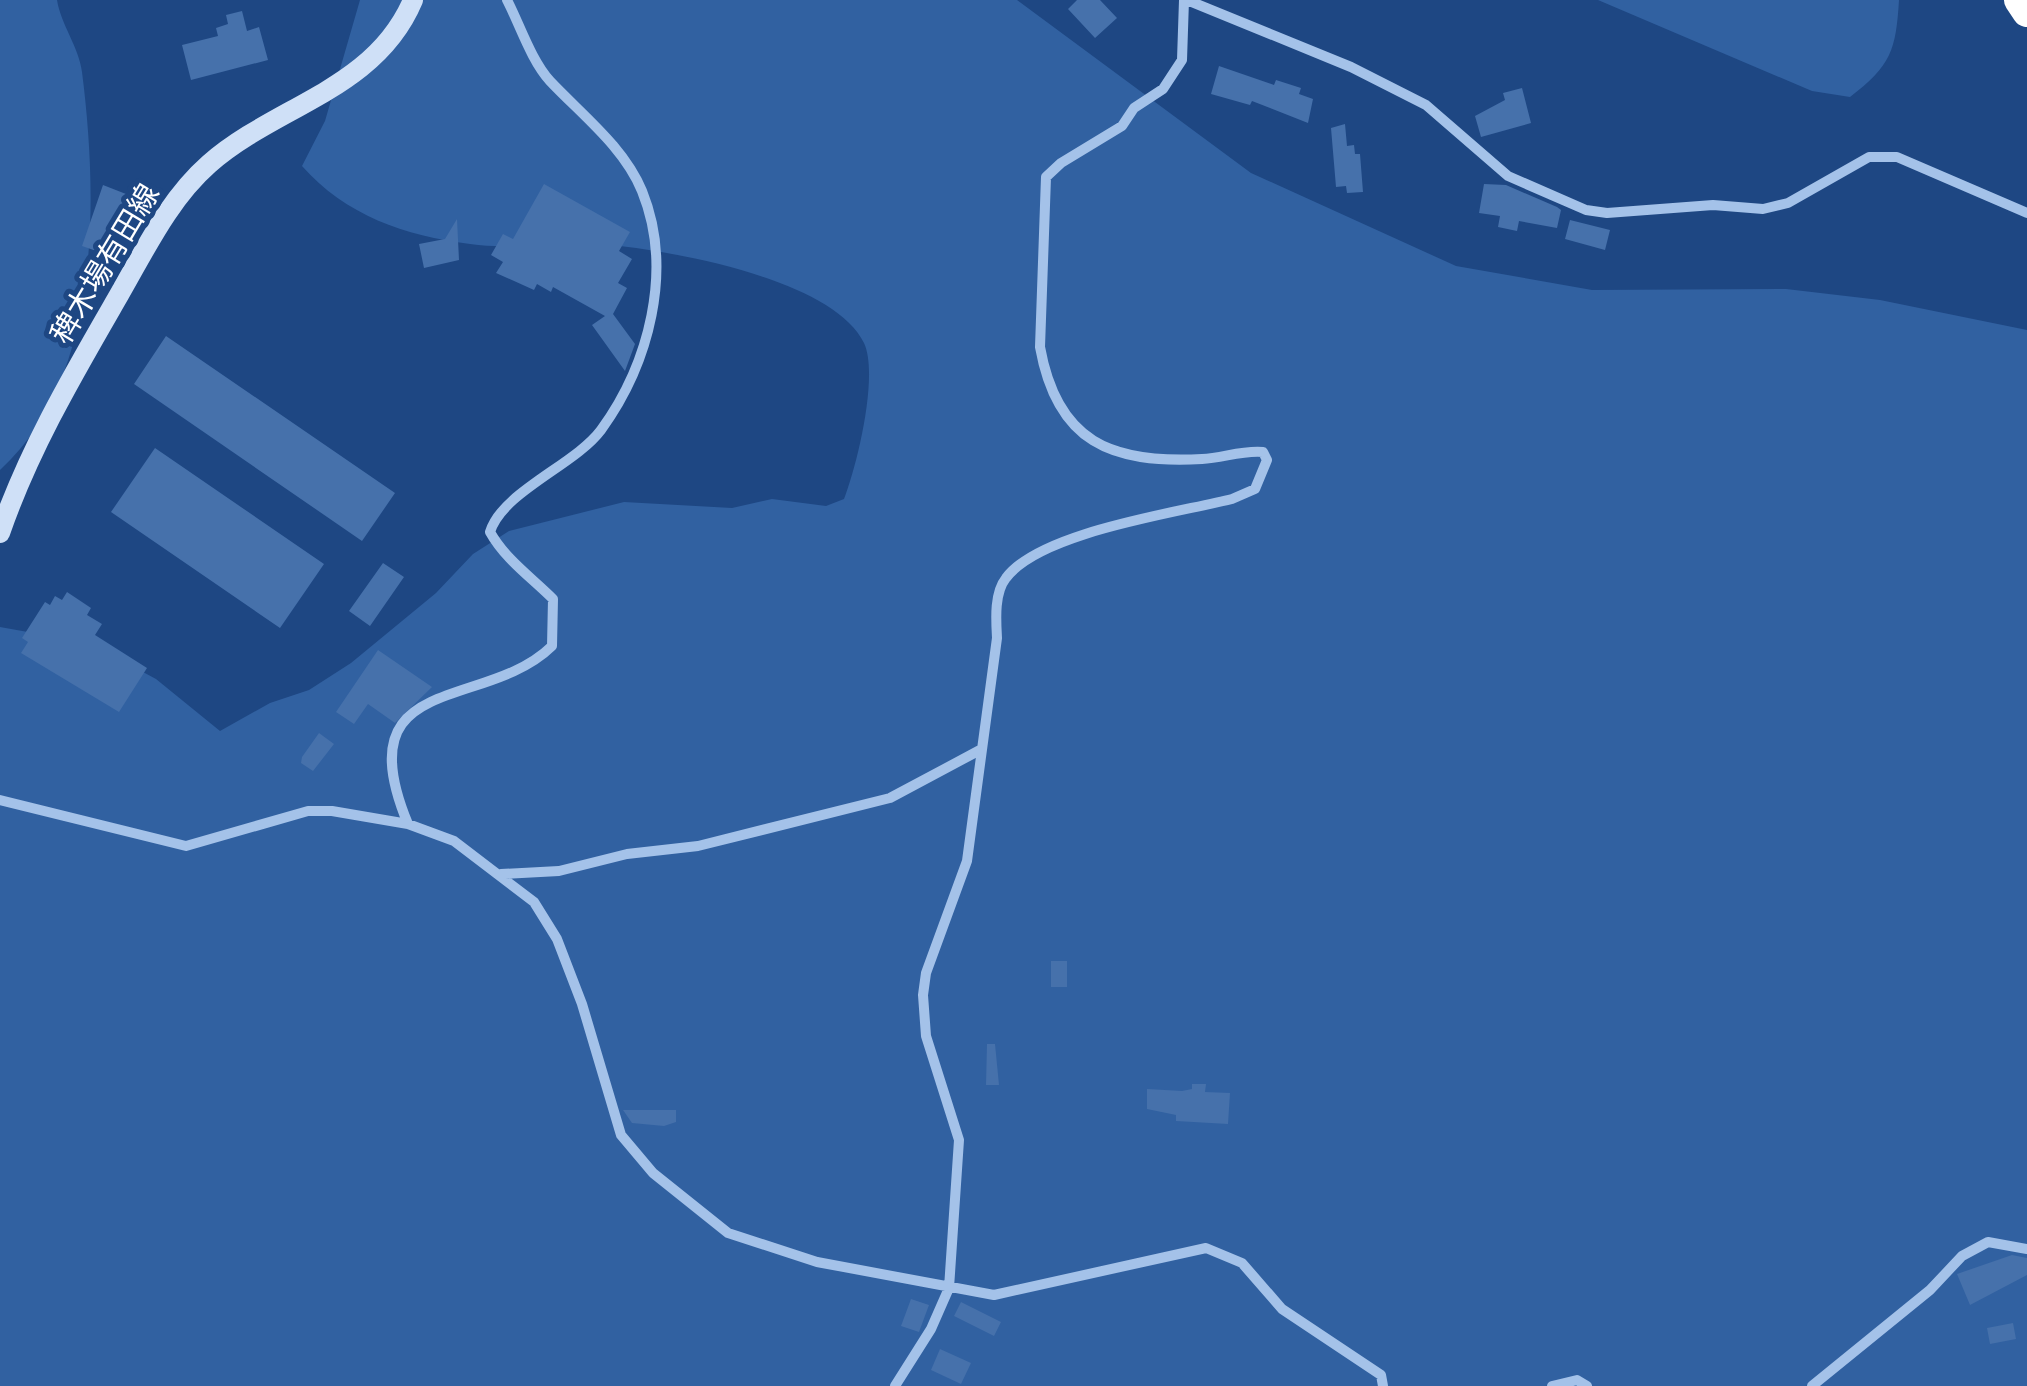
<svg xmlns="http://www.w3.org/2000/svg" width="2027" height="1386" viewBox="0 0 2027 1386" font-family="'Exo 2','Noto Sans JP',sans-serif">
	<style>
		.green { fill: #3161a1 }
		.building { fill: #4671ab }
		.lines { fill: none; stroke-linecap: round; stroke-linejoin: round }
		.minor { stroke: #a4c2e9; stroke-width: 10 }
		.secondary { stroke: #cfe0f7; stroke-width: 20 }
		.motorway { stroke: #fff; stroke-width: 30 }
		.labels { text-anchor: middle; stroke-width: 10; stroke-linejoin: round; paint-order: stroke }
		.street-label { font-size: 30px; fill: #fff; stroke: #1e4783 }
	</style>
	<rect width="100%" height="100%" fill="#1e4783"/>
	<path class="green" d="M0 0H57C61 25 79 47 82 72 98 198 102 378 0 470Z
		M360 0H1017L1251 173 1456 266 1592 290 1786 289 1880 300 2027 330V1386H0V627L89 643 156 679 220 731 270 703 309 690 351 663 436 593 473 554 509 531 624 502 732 508 772 499 826 506 844 499C857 466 879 375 864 343 833 278 665 249 599 244 557 241 512 250 470 244 405 236 345 215 302 166L325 121Z
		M1598 0H1899C1896 50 1891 66 1850 97L1812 91Z"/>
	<path class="building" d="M1077 0H1100L1117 18 1095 38 1068 9Z
		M242 11 247 31 259 27 268 60 191 80 182 45 218 36 216 28 228 24 226 15Z
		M1219 66 1274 85 1276 80 1301 88 1299 94 1313 99 1308 123 1252 101 1250 105 1211 94Z
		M1522 88 1531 123 1481 137 1475 116 1505 100 1503 93Z
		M1345 124 1347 146 1354 145 1355 154H1360L1363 192 1347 193 1346 186 1336 187 1331 128Z
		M544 184 630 232 619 251 632 259 618 283 627 288 613 314 635 344 625 371 592 325 605 316 553 287 551 292 537 284 534 290 496 273 503 262 491 255 503 234 513 239Z
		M1484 184 1506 185 1557 207 1561 210 1557 228 1519 221 1517 231 1498 227 1500 216 1479 213Z
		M103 185 126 194 105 254 82 246Z
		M457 219 459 260 424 268 419 244 445 239Z
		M1570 220 1610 230 1605 250 1565 239Z
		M166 336 395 493 362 541 134 384Z
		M155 448 324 564 280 628 111 512Z
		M383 563 404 577 370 626 349 611Z
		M67 592 91 608 87 615 102 624 95 635 147 668 119 712 21 653 28 642 22 638 45 602 50 605 55 596 62 600Z
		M378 650 432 687 395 723 368 704 354 724 336 712Z
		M319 733 334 744 313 771 301 763 302 757Z
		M1051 961H1067V987H1051Z
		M987 1044H995L999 1085H986Z
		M1192 1084H1206L1205 1092 1230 1093 1228 1124 1176 1121V1115L1147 1109V1089L1182 1091 1192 1089Z
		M623 1110H676V1122L664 1126 632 1123Z
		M2012 1255 2027 1258V1275L1970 1305 1957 1274Z
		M911 1299 929 1305 919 1332 901 1326Z
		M961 1302 1001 1322 994 1336 954 1316Z
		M2013 1323 2016 1339 1990 1344 1987 1328Z
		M940 1349 971 1363 961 1384 931 1370Z"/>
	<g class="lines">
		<path class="minor" d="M1187 0 1351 67 1426 105 1508 176 1586 210 1607 213 1713 205 1763 209 1788 203 1869 157H1897L2027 213
			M0 800 186 846 308 811H332L408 824 454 841 534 902 557 939 582 1004 621 1135 653 1173 728 1233 817 1262 994 1295 1206 1248 1242 1263 1282 1309 1381 1375 1383 1386
			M408 824C344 670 485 712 552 646L553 599C531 577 505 559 490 532 502 492 575 465 601 430 649 364 674 270 642 191 624 147 582 115 550 81 531 60 520 25 507 0
			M501 874 559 871 627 854 698 846 890 798 980 750
			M895 1386 931 1329 949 1288 959 1140 926 1036 923 995 926 973 967 861 997 638C996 620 994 593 1006 578 1040 532 1176 513 1232 499L1255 489 1267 460 1263 452C1242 450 1223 458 1202 459 1111 464 1057 442 1040 347L1046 177 1061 163 1122 126 1134 108 1163 89 1182 60 1184 0
			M1552 1386 1577 1380 1587 1386
			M1812 1386 1930 1290 1962 1256 1988 1242 2027 1249"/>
		<path class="secondary" d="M0 533C29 449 74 373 119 295 145 250 169 199 209 164 276 105 375 90 413 0"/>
		<path class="motorway" d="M2019 0 2027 12"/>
	</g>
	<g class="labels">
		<g class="street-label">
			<text transform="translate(105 264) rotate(-59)" y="10">稗木場有田線</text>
		</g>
	</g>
</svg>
